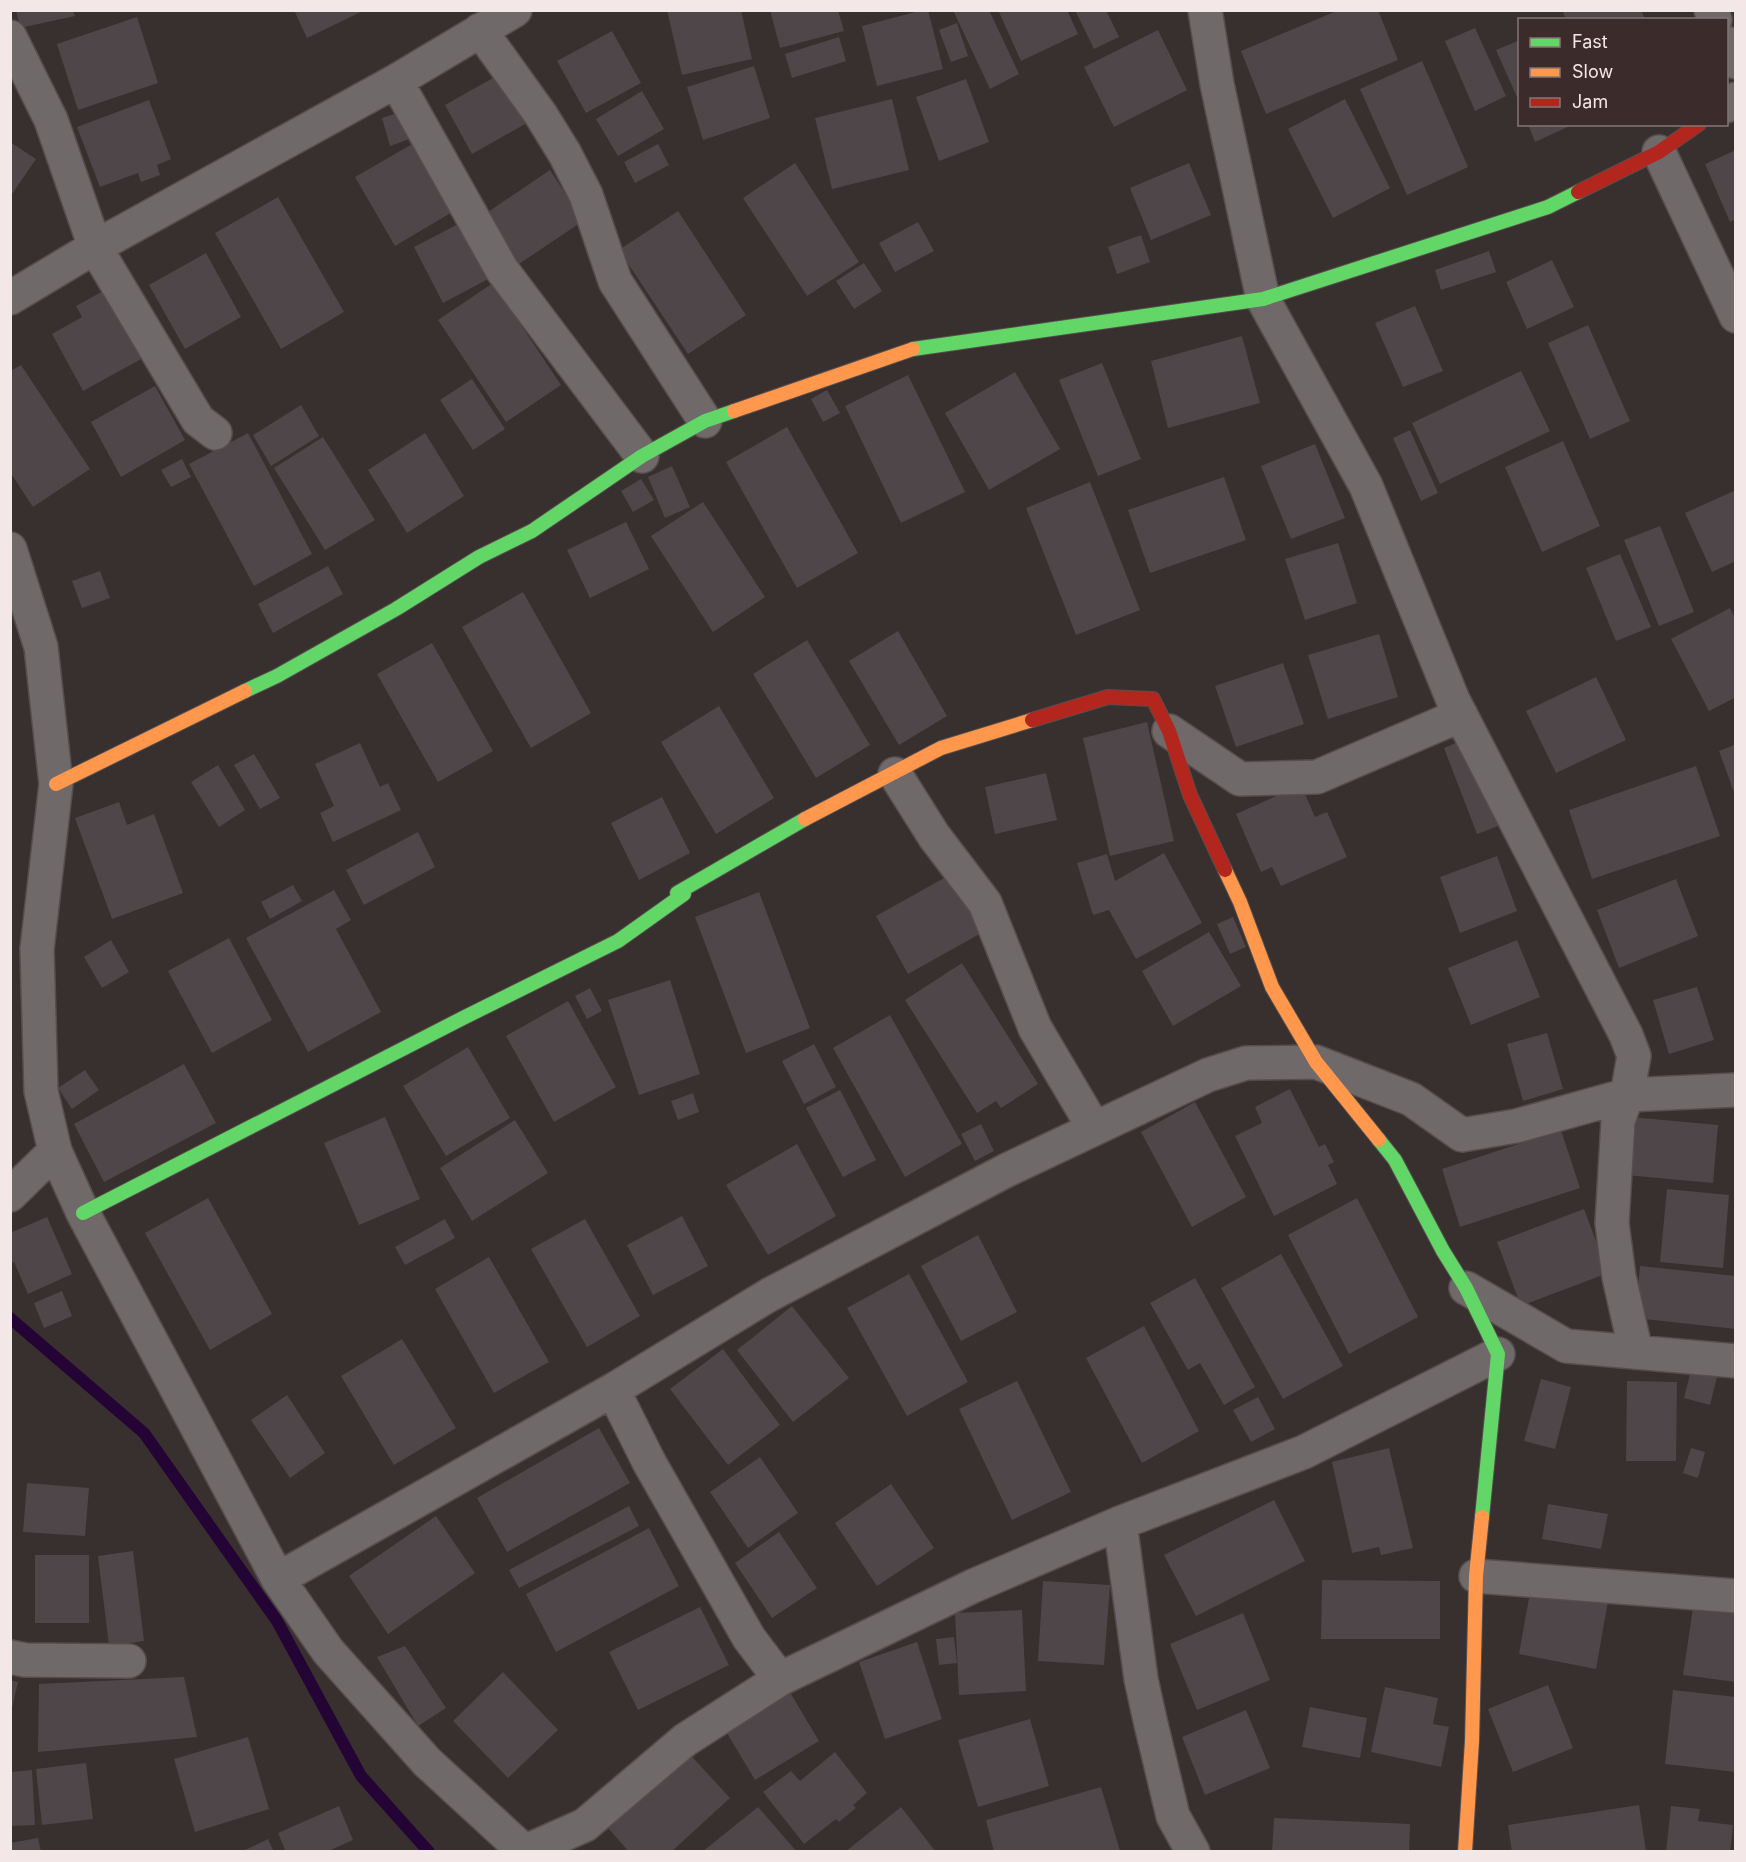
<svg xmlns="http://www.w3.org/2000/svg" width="1746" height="1862" viewBox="0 0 1746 1862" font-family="Inter,sans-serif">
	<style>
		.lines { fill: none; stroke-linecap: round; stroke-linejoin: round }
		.stream { stroke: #240435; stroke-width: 12 }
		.building { fill: #4e4648 }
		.street-casing { stroke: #564d4d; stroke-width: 36 }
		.fast-casing { stroke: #564d4d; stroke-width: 16 }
		.slow-casing { stroke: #564d4d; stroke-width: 16 }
		.jam-casing { stroke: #564d4d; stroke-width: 16 }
		.street { stroke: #706969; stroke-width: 33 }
		.fast { stroke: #63d668; stroke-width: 14 }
		.slow { stroke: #ff974d; stroke-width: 14 }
		.jam { stroke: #b3261e; stroke-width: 14 }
	</style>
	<rect width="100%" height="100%" fill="#382f2f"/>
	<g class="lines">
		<path class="stream" d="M10 1318 144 1433 277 1621 361 1776 429 1852"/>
	</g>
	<path class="building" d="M16 10H73L75 16 20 28Z
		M294 10H365L307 38Z
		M667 10H741L752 59 682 75Z
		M770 10H838L844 31 780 48Z
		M923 10H928L943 69 877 86 862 26Z
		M953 10H989L1019 74 990 89Z
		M998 10H1067L1078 34 1021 61Z
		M1075 10H1106L1119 37 1094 49Z
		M1339 10H1378L1398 60 1266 114 1241 51Z
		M1562 10H1641L1645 20H1566Z
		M137 17 158 83 78 110 57 44Z
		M957 23 968 56 951 62 939 30Z
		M1475 28 1506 96 1475 111 1445 41Z
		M1158 30 1187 90 1114 127 1084 67Z
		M612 31 641 83 586 113 557 61Z
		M839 37 846 61 792 78 785 54Z
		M1520 40V104L1496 50Z
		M1422 61 1468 167 1407 195 1360 89Z
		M754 66 770 118 703 140 687 87Z
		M500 74 527 123 472 154 445 105Z
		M966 79 989 142 939 161 916 97Z
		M642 91 664 129 618 156 596 119Z
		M892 99 909 170 832 189 815 118Z
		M1345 99 1390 188 1333 218 1288 129Z
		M149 100 171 159 157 165 160 175 141 182 138 173 100 187 77 127Z
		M407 110 415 137 390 146 382 118Z
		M1528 124H1574L1535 142Z
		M10 142 36 159 10 197Z
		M414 143 454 211 395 246 355 177Z
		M658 144 669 165 635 183 624 162Z
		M1736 150V219L1730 222 1705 164Z
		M795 163 859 262 807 296 743 198Z
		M1189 163 1211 215 1151 240 1130 188Z
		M550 170 583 221 516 266 482 216Z
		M278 197 344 312 281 349 215 233Z
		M678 211 746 315 688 354 619 250Z
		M462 222 490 278 443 303 414 247Z
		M918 222 934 251 895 272 879 243Z
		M1141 235 1150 262 1117 274 1108 247Z
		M1489 251 1496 272 1441 290 1435 270Z
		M206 253 241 317 185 349 149 285Z
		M1552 260 1574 307 1527 329 1506 282Z
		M864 263 882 291 854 309 836 281Z
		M493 283 561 385 506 422 438 320Z
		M105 290 143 358 83 391 52 334 82 317 76 306Z
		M1415 306 1443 371 1403 387 1375 323Z
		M1588 325 1630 421 1590 439 1548 343Z
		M1242 336 1260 403 1168 428 1151 361Z
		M1102 363 1141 459 1098 476 1059 380Z
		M21 365 90 469 33 507 10 472V371Z
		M1521 371 1550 431 1440 484 1412 423Z
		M1015 372 1060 449 989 490 945 413Z
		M908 375 965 492 901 523 845 406Z
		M472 379 505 429 473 450 440 400Z
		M155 386 185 440 121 477 91 422Z
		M827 390 840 413 823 422 811 399Z
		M301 405 319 436 271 466 253 435Z
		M787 427 858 553 797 588 726 462Z
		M1410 430 1438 493 1421 501 1393 438Z
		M248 433 312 554 254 586 189 464Z
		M425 433 464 496 407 533 368 470Z
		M323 437 375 520 325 550 274 468Z
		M1563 441 1600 526 1542 552 1505 467Z
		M1315 444 1345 518 1291 539 1261 466Z
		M182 459 191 477 171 487 161 470Z
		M672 466 690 507 665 518 648 477Z
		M1224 477 1246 540 1150 573 1128 510Z
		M641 479 654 500 633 512 621 491Z
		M1090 482 1140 610 1076 635 1026 508Z
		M1736 490V561L1712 572 1685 513Z
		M703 502 765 597 713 632 651 536Z
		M626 522 649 569 590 598 567 550Z
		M1660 526 1694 612 1659 626 1624 540Z
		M1338 543 1357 603 1305 620 1285 559Z
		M1620 554 1651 627 1616 641 1586 568Z
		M328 566 343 594 273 633 258 604Z
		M100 571 110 598 82 608 72 581Z
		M523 592 591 713 531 748 462 627Z
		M1730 608 1736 620V697L1709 711 1671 639Z
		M898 631 947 716 899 745 849 661Z
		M1379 634 1398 697 1328 719 1308 655Z
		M807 640 870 745 816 778 753 674Z
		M432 643 493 751 438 782 377 674Z
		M1283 663 1304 724 1236 747 1215 686Z
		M1596 677 1626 740 1556 773 1526 711Z
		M719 706 774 798 716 834 661 742Z
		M1147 722 1174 841 1110 856 1083 738Z
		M1468 738 1501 825 1477 834 1444 748Z
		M360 743 380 787 388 783 401 810 333 842 320 813 334 806 315 764Z
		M1736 744V795H1735L1719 751Z
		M254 754 280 798 260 809 234 765Z
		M218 765 245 810 219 827 191 782Z
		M1696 766 1720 836 1592 879 1569 810Z
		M1046 773 1057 820 995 834 985 787Z
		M1301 785 1315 817 1327 812 1347 857 1281 886 1272 867 1261 872 1236 814Z
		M662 797 690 853 639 880 611 823Z
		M119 802 127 825 154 814 183 893 112 919 75 818Z
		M418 832 435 867 364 905 346 870Z
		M1164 853 1202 923 1136 959 1109 910 1093 915 1077 863 1107 854 1115 881Z
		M1497 856 1517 911 1460 933 1440 877Z
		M953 873 985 931 908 974 876 916Z
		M1676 879 1698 936 1619 968 1597 910Z
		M293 885 302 901 270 919 261 902Z
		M334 890 351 920 336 929 381 1012 308 1052 246 938Z
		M759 892 810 1028 746 1053 695 917Z
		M1233 917 1246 947 1230 954 1217 924Z
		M1209 932 1241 986 1173 1026 1142 971Z
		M229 938 272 1020 212 1053 168 971Z
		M111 940 129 972 102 988 84 957Z
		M1517 940 1540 997 1471 1025 1448 968Z
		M962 963 1038 1084 1001 1108 996 1101 977 1113 905 1000Z
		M670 980 700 1074 639 1095 608 1000Z
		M1697 987 1714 1040 1669 1054 1653 1000Z
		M590 988 602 1011 587 1019 575 996Z
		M568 1001 616 1087 554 1122 506 1036Z
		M890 1015 962 1144 905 1177 833 1048Z
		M1547 1033 1563 1089 1523 1101 1507 1044Z
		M814 1044 836 1087 804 1104 782 1061Z
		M468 1047 510 1118 446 1156 403 1086Z
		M184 1064 216 1123 104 1182 74 1124Z
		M85 1070 99 1090 72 1109 58 1088Z
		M1290 1089 1319 1147 1325 1144 1334 1162 1328 1165 1337 1184 1274 1216 1235 1136 1262 1123 1255 1107Z
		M840 1090 876 1160 843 1177 806 1108Z
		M693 1093 699 1112 678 1120 671 1101Z
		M1195 1102 1246 1197 1192 1227 1141 1132Z
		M385 1117 420 1199 359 1225 324 1143Z
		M1630 1117 1718 1125 1713 1183 1625 1175Z
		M515 1120 548 1173 472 1221 440 1168Z
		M981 1124 994 1151 975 1161 961 1134Z
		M1561 1130 1580 1188 1460 1227 1442 1169Z
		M797 1144 836 1216 768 1255 726 1185Z
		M1667 1189 1729 1195 1723 1268 1660 1262Z
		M208 1198 272 1314 210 1350 145 1233Z
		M1357 1198 1418 1317 1349 1354 1288 1235Z
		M1584 1209 1608 1273 1521 1306 1497 1242Z
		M682 1216 708 1266 653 1295 627 1245Z
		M47 1217 72 1274 28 1294 14 1262 10 1264V1233Z
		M445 1219 455 1238 405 1265 395 1247Z
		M585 1219 640 1316 587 1347 531 1249Z
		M978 1235 1017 1312 961 1341 921 1266Z
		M1281 1254 1343 1366 1283 1399 1221 1288Z
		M489 1257 549 1362 494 1393 435 1289Z
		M1640 1266 1736 1276V1329L1635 1318Z
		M909 1274 968 1382 907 1416 847 1308Z
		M1195 1278 1255 1387 1224 1405 1200 1363 1188 1370 1150 1303Z
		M62 1291 72 1316 44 1328 34 1303Z
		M792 1306 849 1378 793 1422 737 1350Z
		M1144 1326 1199 1431 1142 1463 1086 1358Z
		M402 1339 456 1428 394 1465 341 1376Z
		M723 1349 780 1425 728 1465 670 1389Z
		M1691 1370 1717 1377 1710 1405 1684 1398Z
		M1541 1379 1571 1387 1555 1449 1524 1441Z
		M1017 1381 1071 1492 1012 1520 959 1409Z
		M1627 1381 1677 1382 1676 1461H1626Z
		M287 1395 325 1453 290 1478 251 1420Z
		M1258 1397 1275 1429 1251 1442 1233 1410Z
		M599 1428 630 1483 507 1552 477 1498Z
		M1389 1448 1413 1548 1381 1555 1379 1547 1352 1553 1332 1462Z
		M1691 1448 1705 1452 1698 1478 1683 1473Z
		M760 1457 798 1513 748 1548 710 1492Z
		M27 1483 89 1488 85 1536 23 1532Z
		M891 1484 934 1548 877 1586 835 1523Z
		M1274 1500 1305 1561 1196 1616 1164 1555Z
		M1548 1504 1608 1514 1601 1549 1542 1539Z
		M629 1506 639 1526 519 1588 509 1570Z
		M436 1516 475 1573 388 1634 349 1576Z
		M649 1528 679 1586 556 1652 526 1594Z
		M779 1532 817 1588 772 1618 735 1563Z
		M133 1551 144 1641 109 1646 98 1556Z
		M35 1555H89V1623H35Z
		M1322 1580 1440 1581V1639H1321Z
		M1043 1581 1110 1585 1104 1665 1038 1661Z
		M1531 1587 1608 1601 1596 1669 1519 1654Z
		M1694 1601 1736 1607V1682L1683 1675Z
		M700 1607 729 1665 638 1710 609 1652Z
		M1022 1610 1026 1691 959 1695 955 1613Z
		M1243 1613 1270 1680 1197 1710 1170 1644Z
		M954 1637 957 1663 939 1665 936 1639Z
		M917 1642 942 1719 885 1739 859 1662Z
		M405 1646 446 1708 418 1726 377 1657Z
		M503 1672 558 1730 508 1778 453 1721Z
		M184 1677 197 1737 38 1752 39 1684Z
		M10 1680 18 1682 12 1708H10Z
		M1548 1685 1573 1748 1513 1772 1488 1709Z
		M1385 1687 1438 1698 1433 1724 1449 1727 1441 1767 1371 1752Z
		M788 1689 819 1741 755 1780 724 1728Z
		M1673 1690 1736 1697V1772L1665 1764Z
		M1310 1707 1367 1718 1360 1758 1302 1747Z
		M1246 1710 1270 1768 1205 1795 1182 1737Z
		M1030 1719 1049 1786 978 1807 958 1740Z
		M248 1737 269 1809 195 1832 174 1759Z
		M683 1747 730 1798 671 1852H629L602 1821Z
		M835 1752 867 1793 853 1805 856 1808 839 1822 836 1819 804 1844 763 1792 791 1771 800 1781Z
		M86 1763 93 1819 42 1825 36 1769Z
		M32 1770 35 1825 10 1826V1772Z
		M1101 1787 1120 1851 994 1852 986 1820Z
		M1639 1805 1646 1852H1512L1508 1825Z
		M339 1806 353 1840 326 1852H286L278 1833Z
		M1671 1806 1700 1809 1698 1821 1733 1825 1730 1852H1666Z
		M758 1807 797 1852H702Z
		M901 1807 936 1852H845Z
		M1274 1818 1410 1824 1409 1852H1272Z
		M38 1838 41 1852H10V1843Z
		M268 1839 274 1852H241Z"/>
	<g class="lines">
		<defs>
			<path id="street" d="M1205 10 1217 84 1263 299 1366 486 1453 700 1626 1035 1634 1056 1627 1095 1618 1121 1612 1223 1619 1277 1636 1352
				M1711 10 1715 20
				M480 30 541 115 565 154 586 195 615 281 705 421
				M10 37 51 120 95 247 198 420 215 433
				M1726 43 1736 62
				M396 81 502 270 642 456
				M1726 106 1736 99
				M1659 152 1736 316
				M10 298 95 247 396 81 515 10
				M10 549 41 647 56 784 37 949 41 1091 55 1151 83 1213 278 1579 328 1651 427 1762 525 1852
				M1169 731 1240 779 1317 777 1461 715
				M895 774 934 836 985 903 1035 1028 1094 1128
				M10 1195 55 1151
				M1466 1288 1566 1346 1736 1361
				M613 1390 649 1462 749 1638 780 1679
				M1120 1523 1141 1679 1150 1720 1173 1816 1193 1852
				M1476 1576 1736 1596
				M278 1579 613 1390 769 1295 1007 1170 1208 1075 1246 1063 1316 1062 1411 1099 1462 1135 1516 1126 1627 1095 1736 1090
				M10 1657 25 1660 129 1661
				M524 1852 585 1825 685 1740 780 1679 973 1586 1120 1523 1304 1452 1498 1354"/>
			<path id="fast" d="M913 349 1263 299 1548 207 1578 192
				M245 691 277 676 396 609 479 557 532 531 642 456 705 421 734 411
				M1379 1140 1395 1160 1443 1251 1466 1288 1498 1354 1482 1517
				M83 1213 463 1018 618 941 684 894 677 893 805 819"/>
			<path id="slow" d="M734 411 913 349
				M56 784 245 691
				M805 819 941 748 1032 720
				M1225 870 1240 902 1272 987 1316 1062 1379 1140
				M1465 1852 1472 1741 1476 1576 1482 1517"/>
			<path id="jam" d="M1578 192 1659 152 1699 124
				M1032 720 1108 697 1153 699 1169 731 1190 795 1225 870"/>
		</defs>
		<use href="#street" class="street-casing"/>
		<use href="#fast" class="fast-casing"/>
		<use href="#slow" class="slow-casing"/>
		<use href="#jam" class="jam-casing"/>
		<use href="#street" class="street"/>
		<use href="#fast" class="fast"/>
		<use href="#slow" class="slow"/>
		<use href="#jam" class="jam"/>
	</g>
	<rect width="1746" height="1862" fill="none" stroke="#f3e7e7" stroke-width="24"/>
	<rect x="1518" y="18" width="210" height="108" fill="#3c2b2b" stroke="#857676" stroke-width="1.5"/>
	<rect x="1530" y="38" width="30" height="9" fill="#63d668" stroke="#857676" stroke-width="1.5"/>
	<text x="1572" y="48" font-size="18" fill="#f3e7e7">Fast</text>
	<rect x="1530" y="68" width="30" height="9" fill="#ff974d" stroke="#857676" stroke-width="1.5"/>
	<text x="1572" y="78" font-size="18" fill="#f3e7e7">Slow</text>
	<rect x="1530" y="98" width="30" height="9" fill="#b3261e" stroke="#857676" stroke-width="1.5"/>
	<text x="1572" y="108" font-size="18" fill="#f3e7e7">Jam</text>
</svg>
